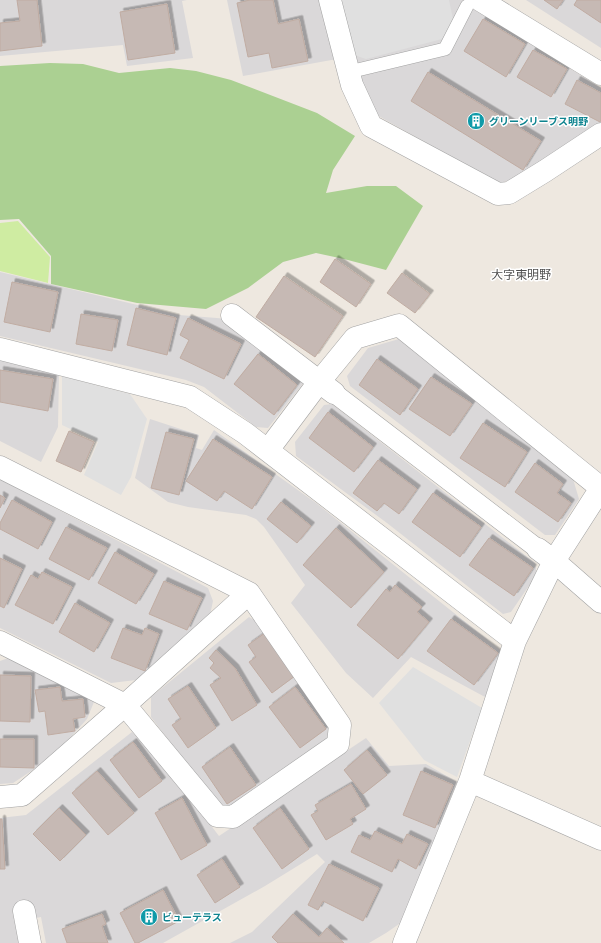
<svg xmlns="http://www.w3.org/2000/svg" width="601" height="943" viewBox="0 0 601 943" font-family="Poppins,'Noto Sans JP',sans-serif">
	<style>
		.residential { fill: #dad8d9 }
		.grass { fill: #cfeca2 }
		.forest { fill: #abd092 }
		.parking { fill: #e0e0e0 }
		.building { fill: #c6b9b4; stroke: #c0aca2; filter: url(#shadow) }
		.lines { fill: none; stroke-linecap: round; stroke-linejoin: round }
		.service-casing { stroke: #a3a3a3; stroke-width: 14 }
		.pedestrian-casing { stroke: #a3a3a3; stroke-width: 20 }
		.minor-casing { stroke: #a3a3a3; stroke-width: 23 }
		.service { stroke: #fff; stroke-width: 13 }
		.pedestrian { stroke: #fff; stroke-width: 19 }
		.minor { stroke: #fff; stroke-width: 22 }
		.labels { text-anchor: middle; stroke-width: 3; stroke-linejoin: round; paint-order: stroke }
		.culture-label { font-size: 10px; font-weight: bold; fill: #0d838f; stroke: #fff; text-anchor: start }
		.quarter-label { font-size: 12px; fill: #4f4f4f; stroke: #fff }
	</style>
	<defs>
		<filter id="shadow"><feDropShadow dx="3.5" dy="-3.5" stdDeviation="0" flood-color="#0004"/></filter>
	</defs>
	<rect width="100%" height="100%" fill="#eee8e0"/>
	<path class="residential" d="M0 0H187L182 1 193 58 127 66 123 45 0 56Z
		M227 0H321L337 59 243 76Z
		M337 0H463L467 6 486 16 601 88V124L514 178 499 184 375 114 359 88Z
		M526 0H601V48Z
		M0 272 179 315 229 319 305 381 268 428 256 427 204 387 186 380 0 336Z
		M399 339 573 479 579 499 555 535H545L350 386 347 376 368 348Z
		M0 360 59 374 58 427 41 462 0 441Z
		M332 404 535 563 537 574 511 612 503 614 387 523 296 456 295 442 324 405Z
		M150 419 199 435 196 448 202 450 214 430 316 503 503 652 485 697 411 657 373 698 346 673 291 603 305 585 264 527 256 519 246 515 188 507 168 502 135 478Z
		M0 479 208 588 213 601 210 615 136 680 111 683 0 628Z
		M249 617 264 626 331 721V735L234 807 217 804 151 717V697Z
		M11 657 91 696 94 702 87 719 56 753 36 768 13 783 0 784V661Z
		M132 732 177 781 219 836 366 738 389 766 426 764 457 782 402 922 386 933 369 943H230L252 932 325 862 317 854 265 886 163 943H46L41 917 31 919 22 943H0V818L26 815 63 786Z"/>
	<path class="grass" d="M18 221 50 257 48 283 0 271V223Z"/>
	<path class="forest" d="M50 63 83 64 119 73 170 68 196 71 231 80 317 113 355 136 333 170 326 193 367 186H396L423 206 386 270 344 259 316 253 283 262 248 288 206 309 137 303 51 284V256L19 219 0 220V66Z"/>
	<path class="parking" d="M337 0H449L453 19 442 39 366 59 351 54Z
		M62 376 130 394 147 419 131 477 121 495 84 475 98 442 62 425Z
		M413 667 482 708 457 777 424 760 379 703Z"/>
	<path class="building" d="M17 0H37L42 46 0 51V23L20 21Z
		M250 0H273L278 24 299 19 308 61 272 68 269 53 248 57 237 3Z
		M544 0H563L557 9Z
		M577 0H601V23L574 5Z
		M167 4 175 53 128 60 120 12Z
		M483 19 525 44 506 77 464 51Z
		M533 50 567 69 551 97 517 77Z
		M428 72 541 141 523 170 411 101Z
		M577 80 601 93V120L600 122 565 104Z
		M335 259 371 284 356 307 320 282Z
		M402 273 430 294 415 313 387 293Z
		M284 276 343 316 315 357 256 317Z
		M12 282 58 292 50 332 4 322Z
		M136 308 176 318 167 355 127 345Z
		M81 314 118 320 112 351 76 344Z
		M188 318 241 344 224 379 180 358 189 340 180 335Z
		M258 354 297 385 274 415 234 384Z
		M377 359 418 389 400 415 359 385Z
		M0 370 53 379 48 411 0 402Z
		M431 377 472 404 450 436 409 409Z
		M328 412 373 447 354 472 309 438Z
		M483 423 527 452 505 487 460 458Z
		M69 431 94 442 81 472 56 461Z
		M166 432 194 439 179 495 151 488Z
		M213 439 272 477 252 509 224 491 217 501 186 481Z
		M378 460 417 489 399 514 384 503 377 511 353 493Z
		M535 463 563 484 557 493 571 503 558 522 515 492Z
		M433 493 481 527 460 557 412 522Z
		M0 495 5 498 0 508Z
		M12 500 52 522 38 549 0 529V523Z
		M281 502 311 526 297 543 267 519Z
		M66 527 107 548 89 580 49 559Z
		M336 528 384 572 351 608 303 565Z
		M489 538 533 568 514 596 469 565Z
		M115 552 154 574 136 604 98 583Z
		M0 558 22 569 4 608 0 606Z
		M42 572 72 587 53 624 15 605 31 575 38 579Z
		M164 581 202 598 187 630 149 614Z
		M395 585 422 607 417 612 429 622 398 659 357 625 386 589 390 592Z
		M75 603 110 623 94 652 59 632Z
		M451 619 498 653 474 685 427 651Z
		M123 628 142 635 145 628 159 634 145 671 111 658Z
		M265 633 295 676 272 693 249 662 256 657 248 645Z
		M216 650 235 668 257 705 232 721 210 685 221 678 210 668 214 663 209 658Z
		M0 675 31 676 30 722 0 721Z
		M188 686 216 728 188 748 172 725 181 719 168 699Z
		M60 687 62 701 83 699 85 717 73 719 75 731 48 735 45 711 39 712 35 690Z
		M295 687 326 729 300 748 269 707Z
		M0 739H34V768L0 767Z
		M133 742 162 781 139 798 110 760Z
		M230 747 256 785 227 804 202 767Z
		M367 750 387 775 363 794 344 770Z
		M97 771 134 813 108 835 72 793Z
		M421 771 453 785 435 828 403 815Z
		M351 784 366 809 350 819 353 824 326 840 311 815 318 811 315 805Z
		M182 798 207 845 181 860 155 813Z
		M59 808 86 835 60 861 33 834Z
		M280 808 309 849 282 869 253 828Z
		M0 819H2L5 869H0Z
		M375 831 402 844 407 834 428 844 416 869 398 859 392 872 351 852 359 835 370 840Z
		M222 859 240 887 215 903 197 875Z
		M329 864 379 888 363 921 323 901 318 910 308 905Z
		M163 890 179 921 138 943H135L120 913Z
		M102 914 106 924 102 926 108 943H67L62 929Z
		M293 914 319 937 327 928 344 943H278L272 937Z"/>
	<g class="lines">
		<defs>
			<path id="service" d="M349 72 445 49 467 6"/>
			<path id="pedestrian" d="M334 393 538 549"/>
			<path id="minor" d="M330 0 352 85 371 126 498 194 509 193 545 171 601 134
				M480 0 601 74
				M232 315 334 393
				M0 349 190 397 245 433 515 641
				M268 450 319 382 355 338 399 325 601 488
				M0 467 249 593 340 725 338 744 233 817 217 816 125 705 0 642
				M538 549 554 561 601 602
				M470 781 601 839
				M0 797 22 795 125 705 249 593
				M24 911 30 943
				M404 943 470 781 515 641 554 561 601 488"/>
		</defs>
		<use href="#service" class="service-casing"/>
		<use href="#pedestrian" class="pedestrian-casing"/>
		<use href="#minor" class="minor-casing"/>
		<use href="#service" class="service"/>
		<use href="#pedestrian" class="pedestrian"/>
		<use href="#minor" class="minor"/>
	</g>
	<defs>
		<symbol id="building-disc" viewBox="-11 -11 22 22"><circle r="9.5" fill="#0f9aa8" stroke="#fff"/><path d="M-4-6H4V6H1V3H-1V6H-4ZM-2.5-4.3h1.7v1.8h-1.7ZM.8-4.3h1.7v1.8H.8ZM-2.5-1h1.7V.8h-1.7ZM.8-1h1.7V.8H.8Z" fill="#fff"/></symbol>
	</defs>
	<g fill-rule="evenodd">
		<use href="#building-disc" x="466" y="111" width="20" height="20"/>
		<use href="#building-disc" x="139" y="907" width="20" height="20"/>
	</g>
	<g class="labels">
		<g class="culture-label">
			<text x="489" y="125">グリーンリーブス明野</text>
			<text x="162" y="921">ビューテラス</text>
		</g>
		<g class="quarter-label">
			<text x="521" y="279">大字東明野</text>
		</g>
	</g>
</svg>
